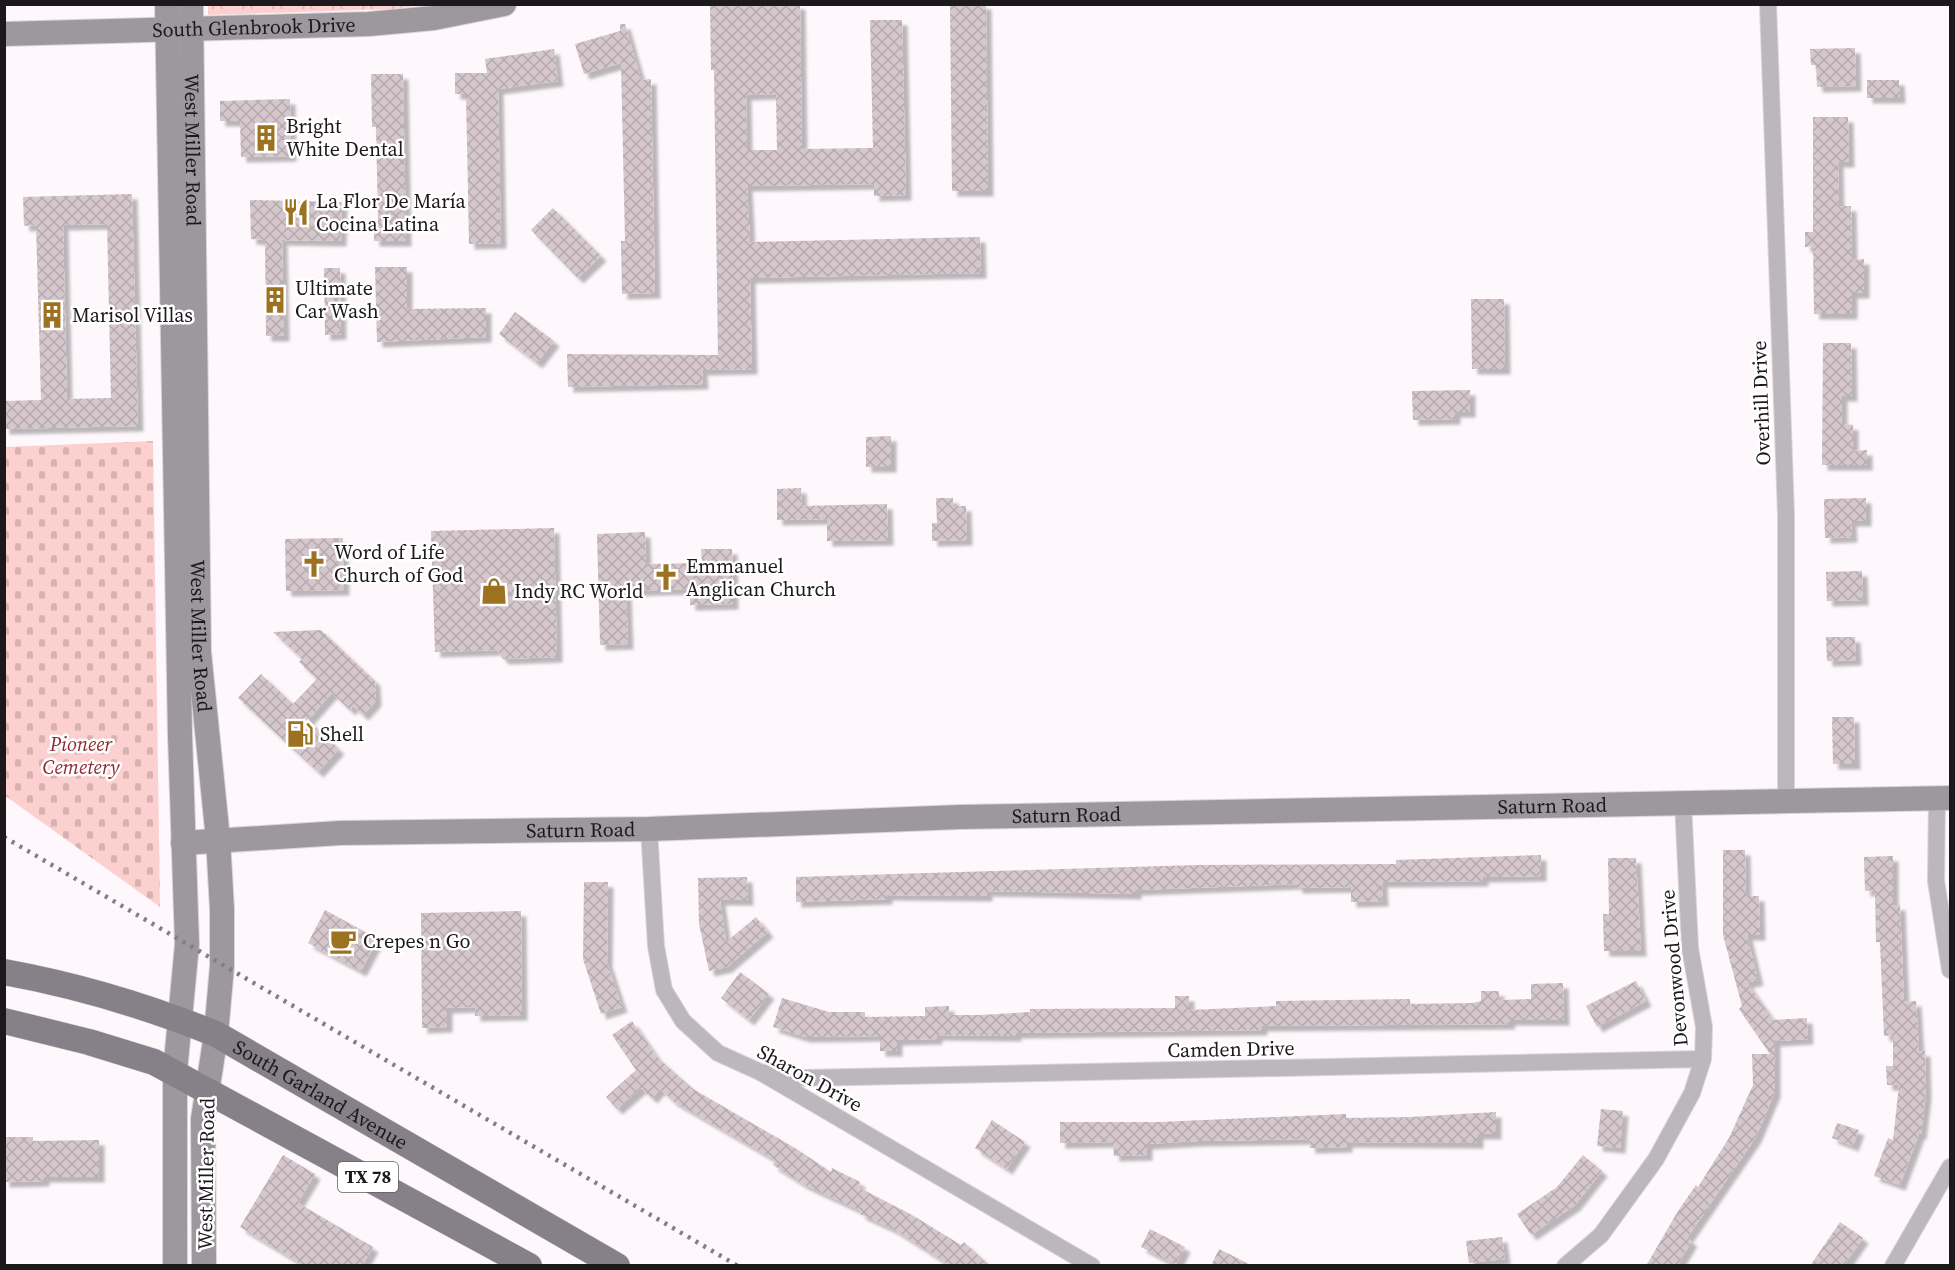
<svg xmlns="http://www.w3.org/2000/svg" width="1955" height="1270" viewBox="0 0 1955 1270" font-family="'Source Serif 4',serif">
	<style>
		.cemetery { fill: url(#cemetery-stones) }
		.park { fill: url(#park-crowns) }
		.building { fill: url(#building-cross-hatch); fill-rule: evenodd; filter: url(#shadow) }
		.lines { fill: none; stroke-linecap: round; stroke-linejoin: round }
		.street-casing { stroke: #dad3d7; stroke-width: 18 }
		.secondary-casing { stroke: #dad3d7; stroke-width: 26 }
		.primary-casing { stroke: #dad3d7; stroke-width: 27 }
		.street { stroke: #bbb7bc; stroke-width: 16 }
		.secondary { stroke: #9c989e; stroke-width: 24 }
		.primary { stroke: #868189; stroke-width: 26 }
		.rail { stroke: #847e82; stroke-width: 4.5; stroke-dasharray: 3 6; stroke-linecap: butt }
		.labels { text-anchor: middle; stroke-width: 5; stroke-linejoin: round; paint-order: stroke }
		.shield { fill: #fff; stroke: #605d5f; stroke-width: 1.5 }
		.shield-label { font-size: 18px; font-weight: bold; fill: #1c181b }
		.street-label { font-size: 20px; fill: #1c181b; stroke: #fff }
		.poi-label { font-size: 20px; fill: #1c181b; stroke: #fff; text-anchor: start }
		.park-label { font-size: 20px; font-style: italic; fill: #8d2934; stroke: #fff }
	</style>
	<defs>
		<pattern id="cemetery-stones" width="16" height="16" patternUnits="userSpaceOnUse" patternTransform="scale(1.5)"><rect width="16" height="16" fill="#fdd0d0"/><path d="M2 7V4a2 2 0 0 1 4 0v3zM10 15v-3a2 2 0 0 1 4 0v3z" fill="#d8b2b2"/></pattern>
		<pattern id="park-crowns" width="20" height="18" patternUnits="userSpaceOnUse" patternTransform="scale(1.5)"><rect width="20" height="18" fill="#fdd0d0"/><path d="M2 6a3 3 0 1 1 6 0M12 15a3 3 0 1 1 6 0" fill="none" stroke="#d8b2b2"/></pattern>
		<pattern id="building-cross-hatch" width="8" height="8" patternUnits="userSpaceOnUse" patternTransform="scale(1.5)"><rect width="8" height="8" fill="#d5c7cb"/><path d="M0 0l8 8M0 8l8-8" fill="none" stroke="#b6aaae"/></pattern>
		<filter id="shadow"><feDropShadow dx="5.5" dy="5.5" stdDeviation="1.5" flood-color="#0004"/></filter>
	</defs>
	<rect width="100%" height="100%" fill="#fef7fb"/>
	<path class="cemetery" d="M153 441 160 907 4 795 5 447Z"/>
	<path class="park" d="M208 5V4L422 5 393 9 208 15Z"/>
	<path class="building" d="M710 4H800L802 149 873 148 870 20H902L906 195 874 196V184L747 186 750 242 980 237 981 273 750 278 752 369 702 370 703 384 568 387 567 354 718 355 714 70H711ZM776 94 777 150H747L746 95Z
		M950 4H986L988 191H952Z
		M620 24H625L641 80 651 79 655 293 622 294 621 241H625L621 63 584 74 575 44 620 31Z
		M1855 48 1856 86 1817 87 1816 65H1811L1810 49Z
		M554 49 558 81 498 89 501 243 469 244 466 94H455V73H487L485 59Z
		M371 74H403L406 241H374V222H378L376 127H372Z
		M1867 80H1899L1900 98H1867Z
		M290 99 291 156 241 157 240 121H220V101Z
		M1813 117H1848L1849 162H1838L1839 206H1851L1852 260 1864 259V293H1852V314H1814L1813 246 1805 247V232H1813Z
		M132 194 138 426 4 429V401L41 400 36 225 24 226 23 197ZM107 224 111 398 67 399 63 225Z
		M250 200 342 202 341 241 282 240 284 336H266L265 240 251 239Z
		M553 208 601 256 578 278 531 230Z
		M375 267H407V309L486 308V337L377 342Z
		M324 268H340L341 334 325 335Z
		M1471 299H1504L1505 369H1472Z
		M515 312 554 341 537 363 499 334Z
		M1823 343H1851L1852 396H1842V424L1853 425V451L1867 450V465H1822Z
		M1470 390V412H1455V419L1413 420 1412 391Z
		M891 436V467H866V437Z
		M801 488 802 506 887 504 888 540 827 541V519L777 520V489Z
		M936 498H953V506H966L967 540 932 541V523H937Z
		M1866 498V521H1851L1852 537 1825 538 1824 499Z
		M554 528 557 657 503 659 497 650 435 652 431 531Z
		M645 532 646 564 702 563 701 549H732L733 604 690 605V589L626 591 628 644 600 645 597 534Z
		M343 538 344 590 286 591 285 539Z
		M1862 571 1863 600 1827 601 1826 572Z
		M321 630 375 681 376 701 363 715 353 706 350 710 332 693 308 720 339 749 318 772 238 698 261 674 293 704 317 679 299 662 302 659 273 632Z
		M1826 637H1855L1856 660 1827 661Z
		M1832 717H1854L1855 764H1833Z
		M1723 850H1745L1746 896H1759L1760 935H1747L1758 980 1747 983 1773 1020 1807 1018 1808 1039 1775 1041V1092L1756 1137 1687 1238 1692 1241 1677 1266H1646L1678 1211 1696 1185 1698 1187 1729 1138 1753 1085 1752 1054H1770L1739 1009 1742 1006 1723 935Z
		M1541 855V876L1483 877V881L1382 882 1383 901 1351 902V887L1297 888V884L1136 890V894L987 891V896L887 895V899L796 902V877L1198 865 1396 864V860Z
		M1893 856V905H1900L1904 1002 1916 1001 1919 1051H1925L1926 1094 1921 1134H1919L1900 1185 1874 1176 1888 1138 1893 1140 1899 1085H1887L1886 1066H1893V1035L1884 1036 1880 942H1876L1875 890 1865 891 1864 857Z
		M1608 858H1636L1641 951H1604L1603 914H1609Z
		M747 877 748 900H720L726 942 756 917 768 932 727 967 709 971 699 924 698 878Z
		M584 882H608L607 962 622 1007 601 1014 583 959Z
		M325 910 378 939 361 971 308 943Z
		M521 911 522 1015 475 1016V1007L447 1008V1027L422 1028 421 913Z
		M740 972 769 994 749 1020 721 998Z
		M1636 981 1646 1001 1597 1027 1586 1006Z
		M1563 983 1564 1020H1509L1510 1024 1262 1026V1030L1016 1033V1036L937 1035V1039L897 1040V1051H880V1036L805 1037 773 1027 782 998 829 1012H865V1017L925 1016V1007L949 1006V1015H980L1030 1012V1009L1175 1008V996H1189V1010L1276 1006V1001L1410 999V1004L1472 1003 1481 1001V991H1499V1000L1531 999V984Z
		M632 1021 657 1057 693 1089 795 1148 831 1172 832 1168 860 1182 858 1187 912 1215 961 1245 964 1242 990 1266H951L893 1229 860 1214 861 1211 803 1184 773 1165 775 1160 673 1101 660 1089 652 1098 641 1088 617 1109 606 1097 636 1070 612 1035Z
		M1601 1109 1623 1111 1620 1148 1597 1146Z
		M1496 1112V1134H1478V1143L1347 1142V1147L1310 1148 1309 1139 1198 1141 1147 1144V1155L1114 1156 1113 1142 1060 1143V1122H1159L1346 1114V1118L1410 1117Z
		M992 1120 1025 1142 1007 1169 975 1148Z
		M1837 1123 1859 1130 1853 1146 1832 1138Z
		M4 1137H33V1141L99 1140V1177H44V1181L4 1182Z
		M283 1155 315 1174 298 1203 373 1247 362 1266H305L240 1227Z
		M1583 1155 1602 1171 1575 1205 1531 1235 1517 1214 1557 1187Z
		M1840 1222 1863 1238 1844 1266H1810Z
		M1150 1229 1185 1247 1176 1265 1141 1247Z
		M1502 1237 1505 1259 1469 1263 1466 1241Z
		M1219 1249 1253 1266H1211Z"/>
	<g class="lines">
		<defs>
			<path id="street" d="M1768 4 1786 515V800
				M1937 799 1936 881 1950 970
				M649 829 656 946 664 990 683 1021 718 1053 760 1072 1092 1266
				M760 1072 805 1078 1703 1059
				M1565 1266 1601 1235 1656 1159 1692 1093 1703 1059 1704 1027 1690 948 1683 802
				M1893 1266 1950 1167"/>
			<g id="secondary">
				<path d="M167 4 180 735 187 944 175 1072V1266"/>
				<path id="s1" d="M191 4 199 652 218 839 222 909V966L216 1034 203 1119 204 1266"/>
				<path id="s2" d="M4 34 369 24 434 18 504 4"/>
				<path id="s3" d="M183 843 340 833 649 829 960 817 1950 798"/>
			</g>
			<g id="primary">
				<path id="s4" d="M4 972C76 985 149 1007 216 1034L617 1266"/>
				<path d="M4 1021 89 1042 154 1062 529 1266"/>
			</g>
		</defs>
		<use href="#street" class="street-casing"/>
		<use href="#secondary" class="secondary-casing"/>
		<use href="#primary" class="primary-casing"/>
		<use href="#street" class="street"/>
		<use href="#secondary" class="secondary"/>
		<use href="#primary" class="primary"/>
		<path class="rail" d="M4 837 738 1266"/>
	</g>
	<defs>
		<symbol id="building-bare" viewBox="-9 -9 18 18"><path d="M-4-6H4V6H1V3H-1V6H-4ZM-2.5-4.3h1.7v1.8h-1.7ZM.8-4.3h1.7v1.8H.8ZM-2.5-1h1.7V.8h-1.7ZM.8-1h1.7V.8H.8Z" fill="#9c7220" stroke="#fff" stroke-width="2.5" paint-order="stroke"/></symbol>
		<symbol id="restaurant-bare" viewBox="-9 -9 18 18"><path d="M-5-6h1v4h1v-4h1v4h1v-4h1v5L-1.5 .5V6h-2V.5L-5-1ZM5-6V6H3V1.5H1.5Q1.5-4 5-6Z" fill="#9c7220" stroke="#fff" stroke-width="2.5" paint-order="stroke"/></symbol>
		<symbol id="church-bare" viewBox="-9 -9 18 18"><path d="M-1.2-6h2.4v3.5h3.3v2.4h-3.3V6h-2.4V-.1h-3.3v-2.4h3.3Z" fill="#9c7220" stroke="#fff" stroke-width="2.5" paint-order="stroke"/></symbol>
		<symbol id="shop-bare" viewBox="-9 -9 18 18"><path d="M-5-2.5h2.3a2.7 3.5 0 0 1 5.4 0H5L5.5 6h-11ZM-1.5-2.5h3a1.5 2.3 0 0 0-3 0Z" fill="#9c7220" stroke="#fff" stroke-width="2.5" paint-order="stroke"/></symbol>
		<symbol id="fuel-bare" viewBox="-9 -9 18 18"><path d="M-5.5-6h7V0h2V4h1.3V-2.5L3-4.5l.8-.8L6-3V5H2.5V1h-1V6h-7ZM-4.2-4.7v3.2H.2V-4.7Z" fill="#9c7220" stroke="#fff" stroke-width="2.5" paint-order="stroke"/></symbol>
		<symbol id="cafe-bare" viewBox="-9 -9 18 18"><path d="M-5.5-4.5H6V0H3Q3 3.5 0 3.5H-2.5Q-5.5 3.5-5.5 0ZM3-3.2v2h1.7v-2ZM-6 4.5H4V6H-6Z" fill="#9c7220" stroke="#fff" stroke-width="2.5" paint-order="stroke"/></symbol>
	</defs>
	<g fill-rule="evenodd">
		<use href="#building-bare" x="247" y="119" width="38" height="38"/>
		<use href="#restaurant-bare" x="277" y="193" width="38" height="38"/>
		<use href="#building-bare" x="256" y="281" width="38" height="38"/>
		<use href="#building-bare" x="33" y="296" width="38" height="38"/>
		<use href="#church-bare" x="295" y="545" width="38" height="38"/>
		<use href="#church-bare" x="647" y="558" width="38" height="38"/>
		<use href="#shop-bare" x="475" y="572" width="38" height="38"/>
		<use href="#fuel-bare" x="281" y="715" width="38" height="38"/>
		<use href="#cafe-bare" x="324" y="922" width="38" height="38"/>
	</g>
	<g class="labels">
		<rect class="shield" x="338" y="1162" width="60" height="30" rx="4.5"/>
		<g class="shield-label">
			<text x="368" y="1183">TX 78</text>
		</g>
		<g class="street-label">
			<text dy="7" stroke="none"><textPath href="#s2" startOffset="250">South Glenbrook Drive</textPath></text>
			<text dy="7" stroke="none"><textPath href="#s1" startOffset="146">West Miller Road</textPath></text>
			<text transform="translate(1761 403) rotate(-92)" y="7">Overhill Drive</text>
			<text dy="7" stroke="none"><textPath href="#s1" startOffset="632">West Miller Road</textPath></text>
			<text dy="7" stroke="none"><textPath href="#s3" startOffset="1370">Saturn Road</textPath></text>
			<text dy="7" stroke="none"><textPath href="#s3" startOffset="884">Saturn Road</textPath></text>
			<text dy="7" stroke="none"><textPath href="#s3" startOffset="398">Saturn Road</textPath></text>
			<text transform="translate(1674 968) rotate(-95)" y="7">Devonwood Drive</text>
			<text transform="translate(1231 1049) rotate(-1)" y="7">Camden Drive</text>
			<text transform="translate(810 1078) rotate(29)" y="7">Sharon Drive</text>
			<text dy="7" stroke="none"><textPath href="#s4" startOffset="342">South Garland Avenue</textPath></text>
			<text transform="translate(206 1174) rotate(-89)" y="7">West Miller Road</text>
		</g>
		<g class="poi-label">
			<text x="286" y="133">Bright<tspan x="286" dy="23">White Dental</tspan></text>
			<text x="316" y="208">La Flor De María<tspan x="316" dy="23">Cocina Latina</tspan></text>
			<text x="295" y="295">Ultimate<tspan x="295" dy="23">Car Wash</tspan></text>
			<text x="72" y="322">Marisol Villas</text>
			<text x="334" y="559">Word of Life<tspan x="334" dy="23">Church of God</tspan></text>
			<text x="686" y="573">Emmanuel<tspan x="686" dy="23">Anglican Church</tspan></text>
			<text x="514" y="598">Indy RC World</text>
			<text x="320" y="741">Shell</text>
			<text x="363" y="948">Crepes n Go</text>
		</g>
		<g class="park-label">
			<text x="81" y="751">Pioneer<tspan x="81" dy="23">Cemetery</tspan></text>
		</g>
	</g>
	<rect width="1955" height="1270" fill="none" stroke="#1c181b" stroke-width="12"/>
</svg>
